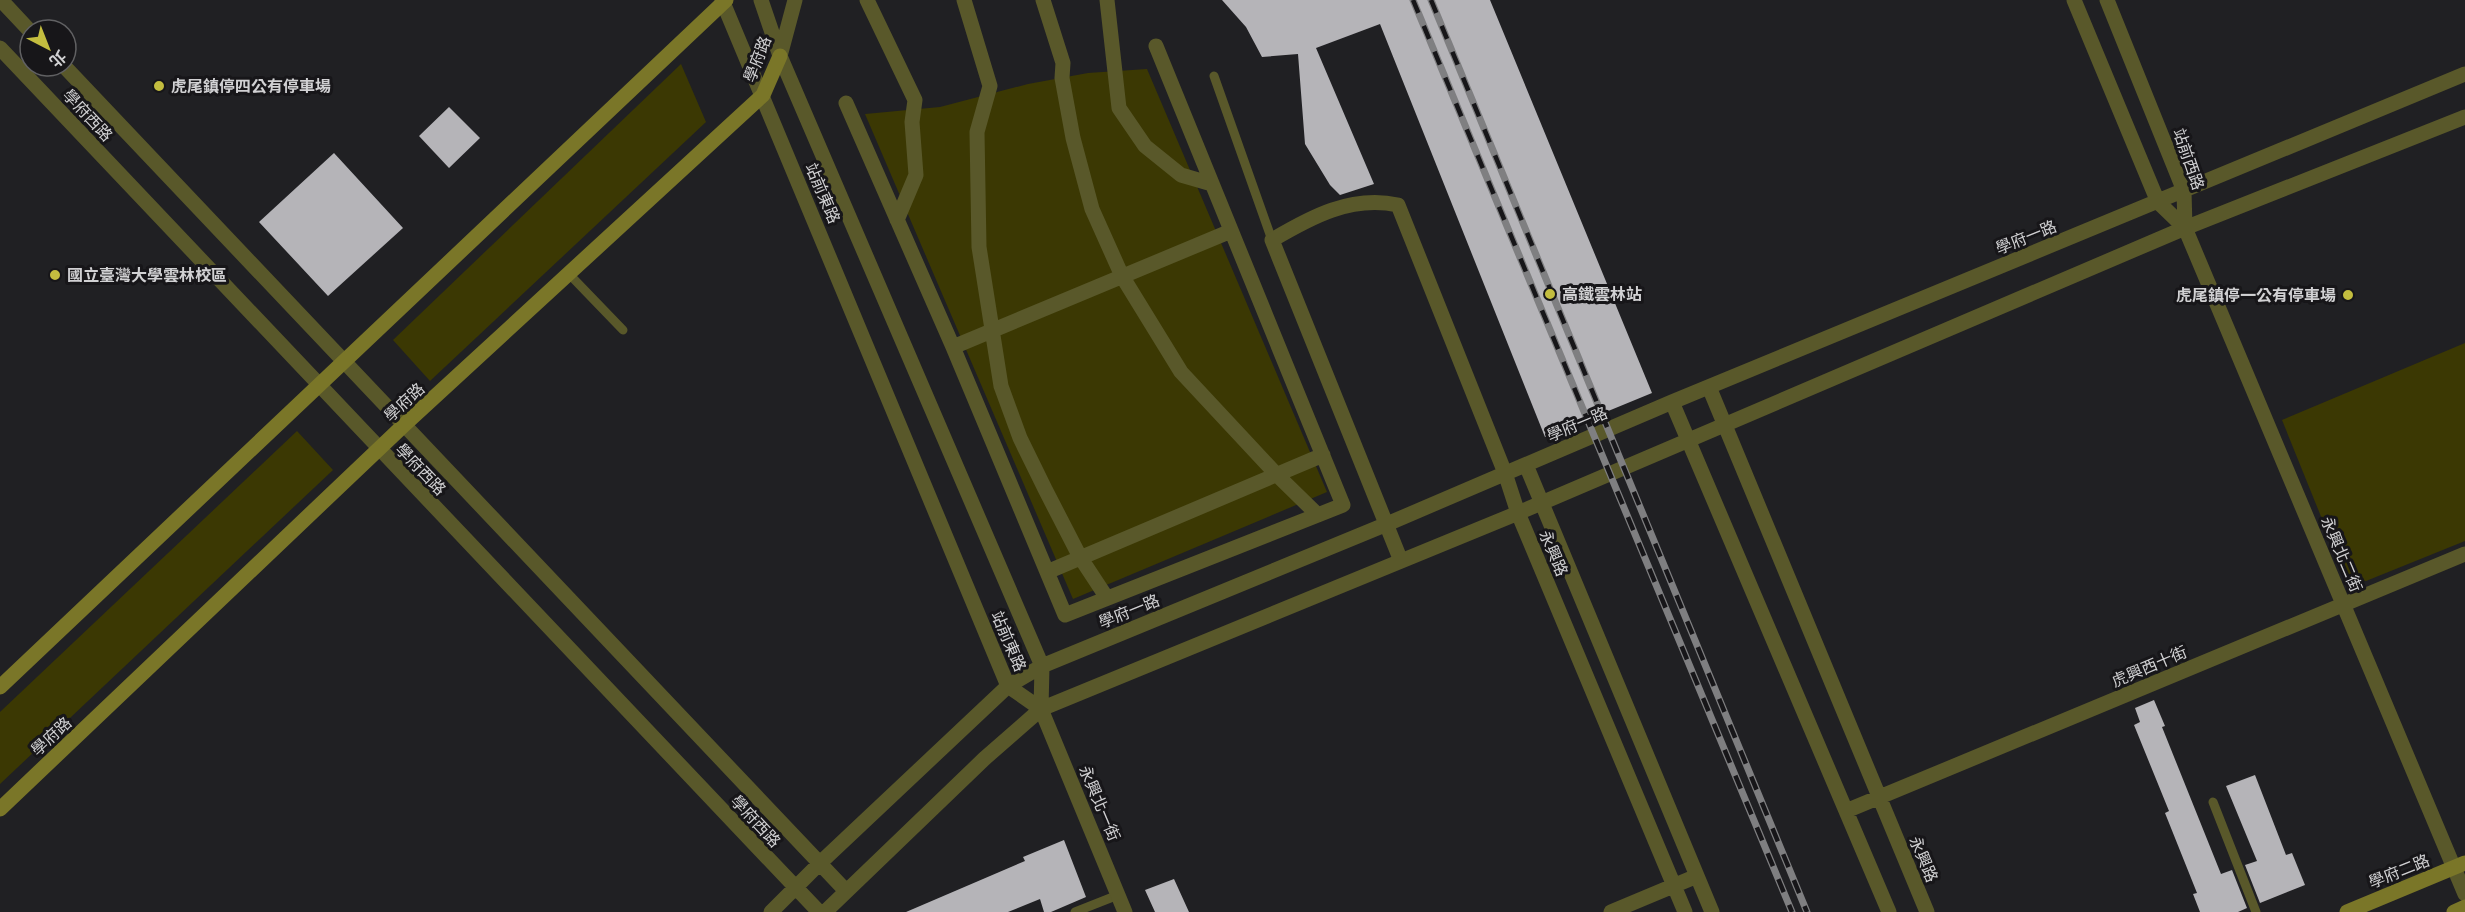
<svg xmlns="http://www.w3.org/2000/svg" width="2465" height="912" viewBox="0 0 2465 912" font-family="'Fira Sans','Noto Sans TC',sans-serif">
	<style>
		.green { fill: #3b3803 }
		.building { fill: #b5b4b8 }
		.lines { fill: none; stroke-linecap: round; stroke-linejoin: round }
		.lane { stroke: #59582a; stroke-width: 9 }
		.street { stroke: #59582a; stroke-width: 15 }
		.secondary { stroke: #7a7628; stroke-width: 15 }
		.rail-casing { stroke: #7f7f81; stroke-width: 7 }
		.rail { stroke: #171619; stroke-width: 4.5; stroke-dasharray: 14; stroke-linecap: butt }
		.poi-dot { fill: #c3bd3f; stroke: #171619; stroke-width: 2 }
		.labels { text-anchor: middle; stroke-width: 6; stroke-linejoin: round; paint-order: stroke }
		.street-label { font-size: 16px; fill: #d1d1d3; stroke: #171619 }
		.poi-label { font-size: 16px; font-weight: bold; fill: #d1d1d3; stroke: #171619; text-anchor: start }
	</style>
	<rect width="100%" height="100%" fill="#202023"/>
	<path class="green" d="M681 64 706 122 430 381 393 340Z
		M1147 69 1327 492 1073 599 865 114 940 107 1028 84 1088 73Z
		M2465 343V541L2366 581 2349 579 2343 571 2282 420Z
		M297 431 333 470 0 784V712Z"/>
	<path class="building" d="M1222 0H1490L1652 393 1545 437 1380 24 1316 48 1374 184 1340 195 1330 185 1305 144 1298 54 1262 57 1246 27Z
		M449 107 480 138 449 168 419 136Z
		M334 153 403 228 328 296 259 222Z
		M2154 700 2165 726 2162 727 2221 874 2232 870 2247 908 2238 912H2200L2193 894 2197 893 2165 813 2169 811 2134 725 2140 722 2135 708Z
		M2255 775 2286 855 2292 853 2305 885 2260 903 2245 865 2257 861 2226 786Z
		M1064 840 1086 897 1051 912H1044L1040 899 1008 912H906L1025 861 1023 857Z
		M1174 879 1189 912H1155L1145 890Z"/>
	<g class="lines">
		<path class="lane" d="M1214 76 1272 240
			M569 274 623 330
			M2213 802 2256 912
			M1075 912 1118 895"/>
		<path class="street" d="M1 0 30 31
			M722 0 1008 686 1041 709
			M761 0 780 56 1042 666 1041 709 1125 912
			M867 0 915 100 912 122 916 175 897 220
			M964 0 990 86 977 132 979 247 1001 386 1020 438 1045 489 1080 557 1107 598
			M1043 0 1063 63 1062 78 1073 138 1092 209 1122 276 1181 372 1277 475 1318 515
			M1107 0 1119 108 1145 146 1181 175 1212 184
			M2074 0 2158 202 2185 228
			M2107 0 2184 191 2185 228 2465 894
			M0 48 819 912
			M780 56 795 0
			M64 66 846 891
			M846 103 953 347 1065 615 1343 505 1156 46
			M953 347 1231 231
			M1709 387 1927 912
			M1672 402 1889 912
			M1526 465 1712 912
			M1401 561 1272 240C1311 217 1351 195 1398 205L1505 473 1518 513 1685 912
			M1047 572 1323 455
			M1846 811 2465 554
			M771 912 819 864 1008 686 1042 666 1387 524 1672 402 2465 74
			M825 912 984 759 1041 709 1518 513 2185 228 2465 117
			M1611 912 1697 876"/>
		<path class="secondary" d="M0 687 726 0
			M0 809 404 425 763 95 780 56
			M2347 912 2465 863
			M2454 912 2465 907"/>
		<defs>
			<path id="rail" d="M1413 0 1792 912
				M1431 0 1807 912"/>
		</defs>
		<use href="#rail" class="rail-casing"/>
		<use href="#rail" class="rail"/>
	</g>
	<g class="poi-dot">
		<circle cx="159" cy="86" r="6"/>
		<circle cx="55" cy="275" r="6"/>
		<circle cx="1550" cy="294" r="6"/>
		<circle cx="2348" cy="295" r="6"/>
	</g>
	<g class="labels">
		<g class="street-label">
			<text transform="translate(757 59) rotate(-69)" y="6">學府路</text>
			<text transform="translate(88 115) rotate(47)" y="6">學府西路</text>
			<text transform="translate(2189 159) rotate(71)" y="6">站前西路</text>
			<text transform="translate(823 193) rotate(67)" y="6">站前東路</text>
			<text transform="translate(2026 237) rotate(-22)" y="6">學府一路</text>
			<text transform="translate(404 402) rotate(-43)" y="6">學府路</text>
			<text transform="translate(1577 424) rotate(-23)" y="6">學府一路</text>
			<text transform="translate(421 469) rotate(46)" y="6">學府西路</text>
			<text transform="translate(1554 553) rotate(67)" y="6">永興路</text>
			<text transform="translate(2342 554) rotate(67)" y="6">永興北二街</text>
			<text transform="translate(1129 611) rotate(-22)" y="6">學府一路</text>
			<text transform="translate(1009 641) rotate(67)" y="6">站前東路</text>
			<text transform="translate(2149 666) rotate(-23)" y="6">虎興西十街</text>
			<text transform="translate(51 736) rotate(-43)" y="6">學府路</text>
			<text transform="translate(1100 803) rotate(67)" y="6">永興北一街</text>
			<text transform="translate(756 821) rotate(47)" y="6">學府西路</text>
			<text transform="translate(1924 859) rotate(67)" y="6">永興路</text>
			<text transform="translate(2399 871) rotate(-22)" y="6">學府二路</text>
		</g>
		<g class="poi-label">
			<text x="171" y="92">虎尾鎮停四公有停車場</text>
			<text x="67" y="281">國立臺灣大學雲林校區</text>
			<text x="1562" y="300">高鐵雲林站</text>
			<text x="2336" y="301" text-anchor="end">虎尾鎮停一公有停車場</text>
		</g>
	</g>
	<g transform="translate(48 48) rotate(138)"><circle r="28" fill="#171619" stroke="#616163" stroke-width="1.5"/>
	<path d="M0-4.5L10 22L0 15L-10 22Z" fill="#c3bd3f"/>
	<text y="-9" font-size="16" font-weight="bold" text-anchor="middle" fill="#d1d1d3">北</text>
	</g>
</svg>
